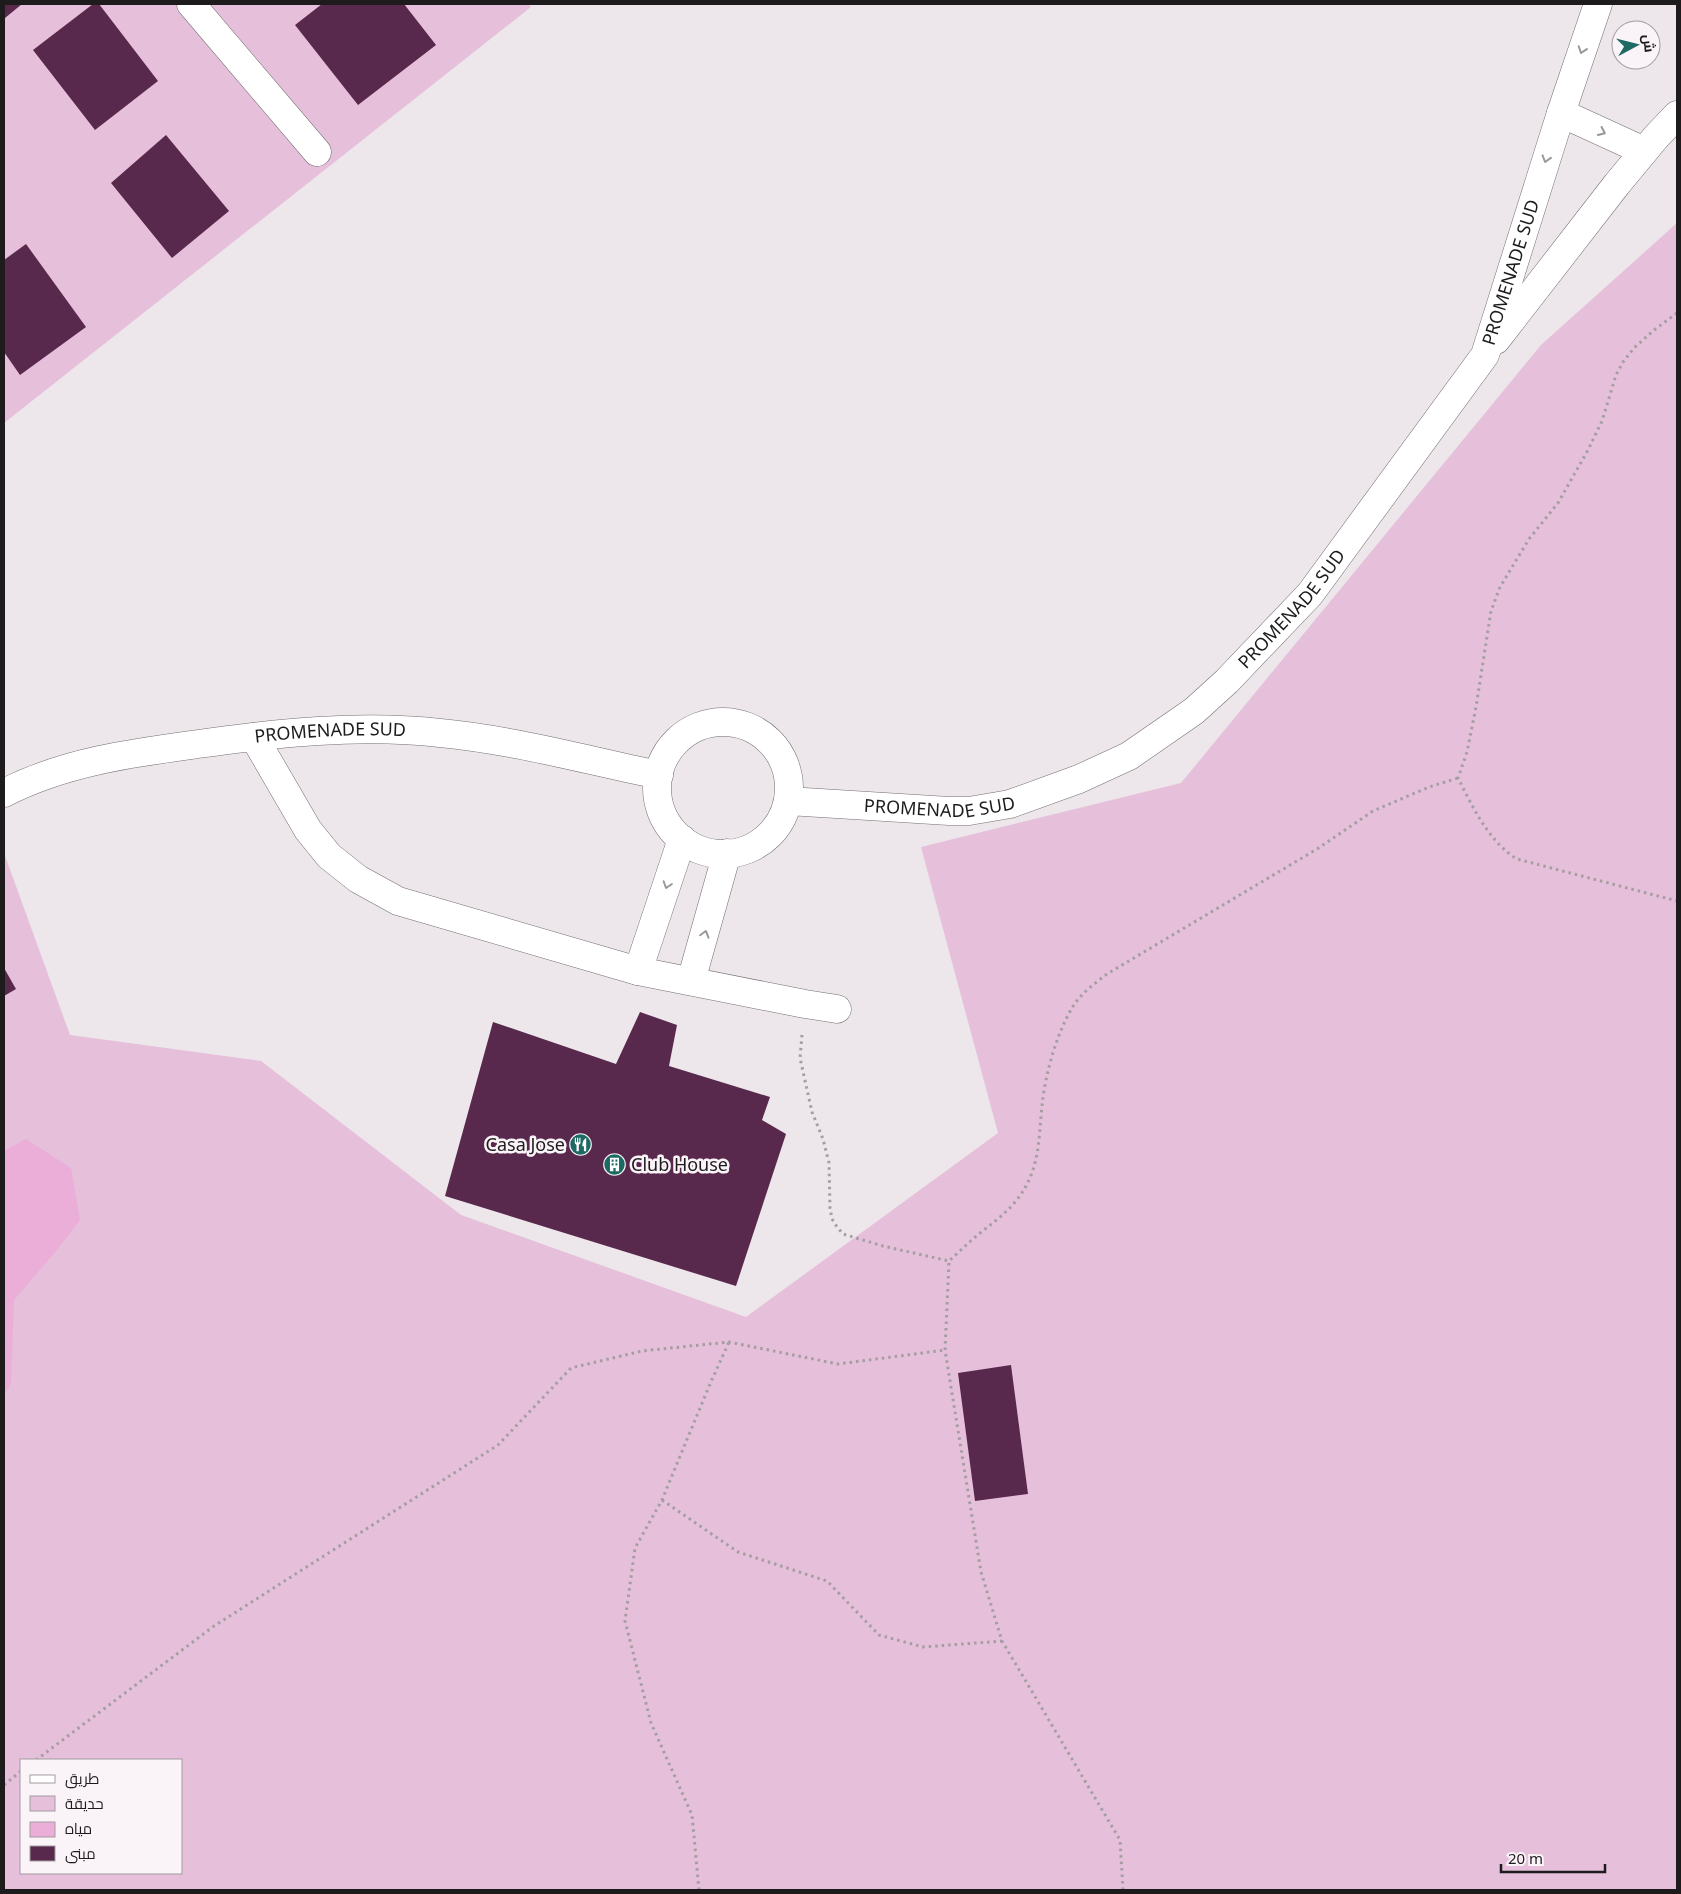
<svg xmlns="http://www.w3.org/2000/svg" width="1681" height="1894" viewBox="0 0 1681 1894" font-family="'Noto Sans',Cairo,sans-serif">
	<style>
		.green { fill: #e6bfda; fill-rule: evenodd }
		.water { fill: #eaaed8 }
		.building { fill: #59284d }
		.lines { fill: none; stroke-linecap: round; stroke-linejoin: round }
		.minor-casing { stroke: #746e72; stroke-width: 29 }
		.path { stroke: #a49ea1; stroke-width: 3; stroke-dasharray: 2.5 4; stroke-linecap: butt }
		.minor { stroke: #fff; stroke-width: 28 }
		.oneway { stroke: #9a9899 }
		.labels { text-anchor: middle; stroke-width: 5; stroke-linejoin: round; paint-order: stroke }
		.street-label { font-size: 18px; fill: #1e1b1d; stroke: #faf3f8 }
		.poi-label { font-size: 18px; fill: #1e1b1d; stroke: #faf3f8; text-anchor: end }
	</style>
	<rect width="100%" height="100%" fill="#ede6ea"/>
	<path class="green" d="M4 4H528L531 7 4 423Z
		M1677 223V1890H4V853L70 1035 261 1061 461 1215 746 1317 998 1133 921 847 1181 783 1541 345ZM21 1760H181V1873H21Z"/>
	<path class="water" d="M26 1139 71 1168 80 1220 56 1251 14 1300 11 1383 4 1396V1151Z"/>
	<path class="building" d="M4 4H22L5 18 4 16Z
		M93 4H99L158 81 95 130 33 50Z
		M322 4H404L436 45 358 105 295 25Z
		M166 135 229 211 172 258 111 183Z
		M26 244 86 327 20 375 4 352V260Z
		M4 968 16 989 4 996Z
		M640 1012 677 1025 669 1066 770 1097 762 1120 786 1134 736 1286 445 1196 493 1022 616 1064Z
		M1011 1365 1028 1494 975 1501 958 1373Z"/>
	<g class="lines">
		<defs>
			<g id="minor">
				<path d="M191 4 317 152"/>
				<path d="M1561 113 1644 151"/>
				<path d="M1496 340 1617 184 1656 137 1677 115"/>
				<circle cx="723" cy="788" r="66"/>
				<path d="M254 737 308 830 329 856 358 879 398 901 638 971 805 1004 837 1009"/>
				<path id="s1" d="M4 793C64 762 132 753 198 744 277 733 359 724 440 733 514 740 586 760 659 775"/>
				<path id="s2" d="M788 801 949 811H969L1010 804 1079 779 1129 756 1194 711 1227 681 1310 594 1485 355 1561 113 1598 4"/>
				<path d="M638 971 682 839"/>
				<path d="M691 981 727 853"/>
			</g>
		</defs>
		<use href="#minor" class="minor-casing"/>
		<path class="path" d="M1677 313 1654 330 1634 348 1623 362 1616 375 1602 421 1588 450 1558 503 1529 539 1500 587 1491 611 1476 707 1467 752 1458 778C1472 806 1489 842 1517 859L1677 901
			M802 1035 800 1058 812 1112 823 1139 829 1163 830 1208 832 1219 837 1227 843 1234 883 1246 949 1261
			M662 1500 738 1552 827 1581 879 1635 923 1647 1002 1641
			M36 1760 214 1626 498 1445 571 1368 642 1351 729 1342 838 1364 945 1350
			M4 1785 21 1771
			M699 1890 692 1815 651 1723 625 1621 635 1548 662 1500 710 1384 729 1342
			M1123 1890 1120 1840 1002 1641 981 1572 945 1350 949 1261C959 1252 969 1242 980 1233 998 1219 1016 1206 1027 1184 1040 1159 1039 1133 1042 1106 1045 1075 1056 1035 1072 1008 1080 994 1094 984 1107 974L1317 849 1373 811 1429 787 1458 778"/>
		<use href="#minor" class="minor"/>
	</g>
	<defs><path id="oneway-chevron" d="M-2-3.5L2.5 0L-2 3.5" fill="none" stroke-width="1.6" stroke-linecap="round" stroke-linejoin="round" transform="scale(1.25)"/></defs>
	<g class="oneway">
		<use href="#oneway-chevron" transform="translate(1582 50) rotate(109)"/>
		<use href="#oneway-chevron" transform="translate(1602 132) rotate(25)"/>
		<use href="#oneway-chevron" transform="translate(1546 159) rotate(107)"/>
		<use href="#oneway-chevron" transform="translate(667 885) rotate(108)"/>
		<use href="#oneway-chevron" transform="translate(705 934) rotate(-74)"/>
	</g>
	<defs>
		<symbol id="restaurant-disc" viewBox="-11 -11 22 22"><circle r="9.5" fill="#1d6963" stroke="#faf3f8"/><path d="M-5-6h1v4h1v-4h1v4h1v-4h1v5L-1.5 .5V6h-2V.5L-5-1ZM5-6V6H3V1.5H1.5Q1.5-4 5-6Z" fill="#fff"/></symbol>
		<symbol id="building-disc" viewBox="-11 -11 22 22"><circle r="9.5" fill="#1d6963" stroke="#faf3f8"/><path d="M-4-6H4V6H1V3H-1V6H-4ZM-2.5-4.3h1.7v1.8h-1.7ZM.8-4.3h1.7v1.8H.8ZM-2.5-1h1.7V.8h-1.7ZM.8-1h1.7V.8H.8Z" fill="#fff"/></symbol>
	</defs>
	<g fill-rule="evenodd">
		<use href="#restaurant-disc" x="568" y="1132" width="25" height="25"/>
		<use href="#building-disc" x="602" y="1152" width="25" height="25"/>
	</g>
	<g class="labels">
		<g class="street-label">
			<text dy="6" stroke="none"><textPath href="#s2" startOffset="978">PROMENADE SUD</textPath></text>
			<text dy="6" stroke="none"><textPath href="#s2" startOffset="572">PROMENADE SUD</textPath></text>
			<text dy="6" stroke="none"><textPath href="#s1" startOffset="334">PROMENADE SUD</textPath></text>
			<text dy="6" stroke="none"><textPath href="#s2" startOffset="152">PROMENADE SUD</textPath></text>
		</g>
		<g class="poi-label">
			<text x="565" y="1151">Casa Jose</text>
			<text x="631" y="1171" text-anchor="start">Club House</text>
		</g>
	</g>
	<rect width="1681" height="1894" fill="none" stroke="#1e1b1d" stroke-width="10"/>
	<rect x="20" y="1759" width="162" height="115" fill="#faf3f8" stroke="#a29da0"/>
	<rect x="30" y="1775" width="25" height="8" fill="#ffffff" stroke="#a29da0"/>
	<text x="65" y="1784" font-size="15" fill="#1e1b1d">طريق</text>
	<rect x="30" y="1796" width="25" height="15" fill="#e6bfda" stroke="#a29da0"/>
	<text x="65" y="1809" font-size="15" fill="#1e1b1d">حديقة</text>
	<rect x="30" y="1822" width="25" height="15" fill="#eaaed8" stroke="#a29da0"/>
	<text x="65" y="1834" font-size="15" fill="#1e1b1d">مياه</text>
	<rect x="30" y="1846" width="25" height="15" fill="#59284d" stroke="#a29da0"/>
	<text x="65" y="1859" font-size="15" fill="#1e1b1d">مبنى</text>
	<g transform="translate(1636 45) rotate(83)"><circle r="24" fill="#faf3f8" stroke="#a29da0"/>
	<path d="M0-4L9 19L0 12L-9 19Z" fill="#1d6963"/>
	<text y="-8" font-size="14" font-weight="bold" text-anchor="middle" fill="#1e1b1d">ش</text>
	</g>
	<path d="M1501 1864v8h104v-8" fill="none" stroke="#1e1b1d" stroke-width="2.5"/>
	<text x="1508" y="1864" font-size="15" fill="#1e1b1d" stroke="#faf3f8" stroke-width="4" paint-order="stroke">20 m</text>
</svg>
